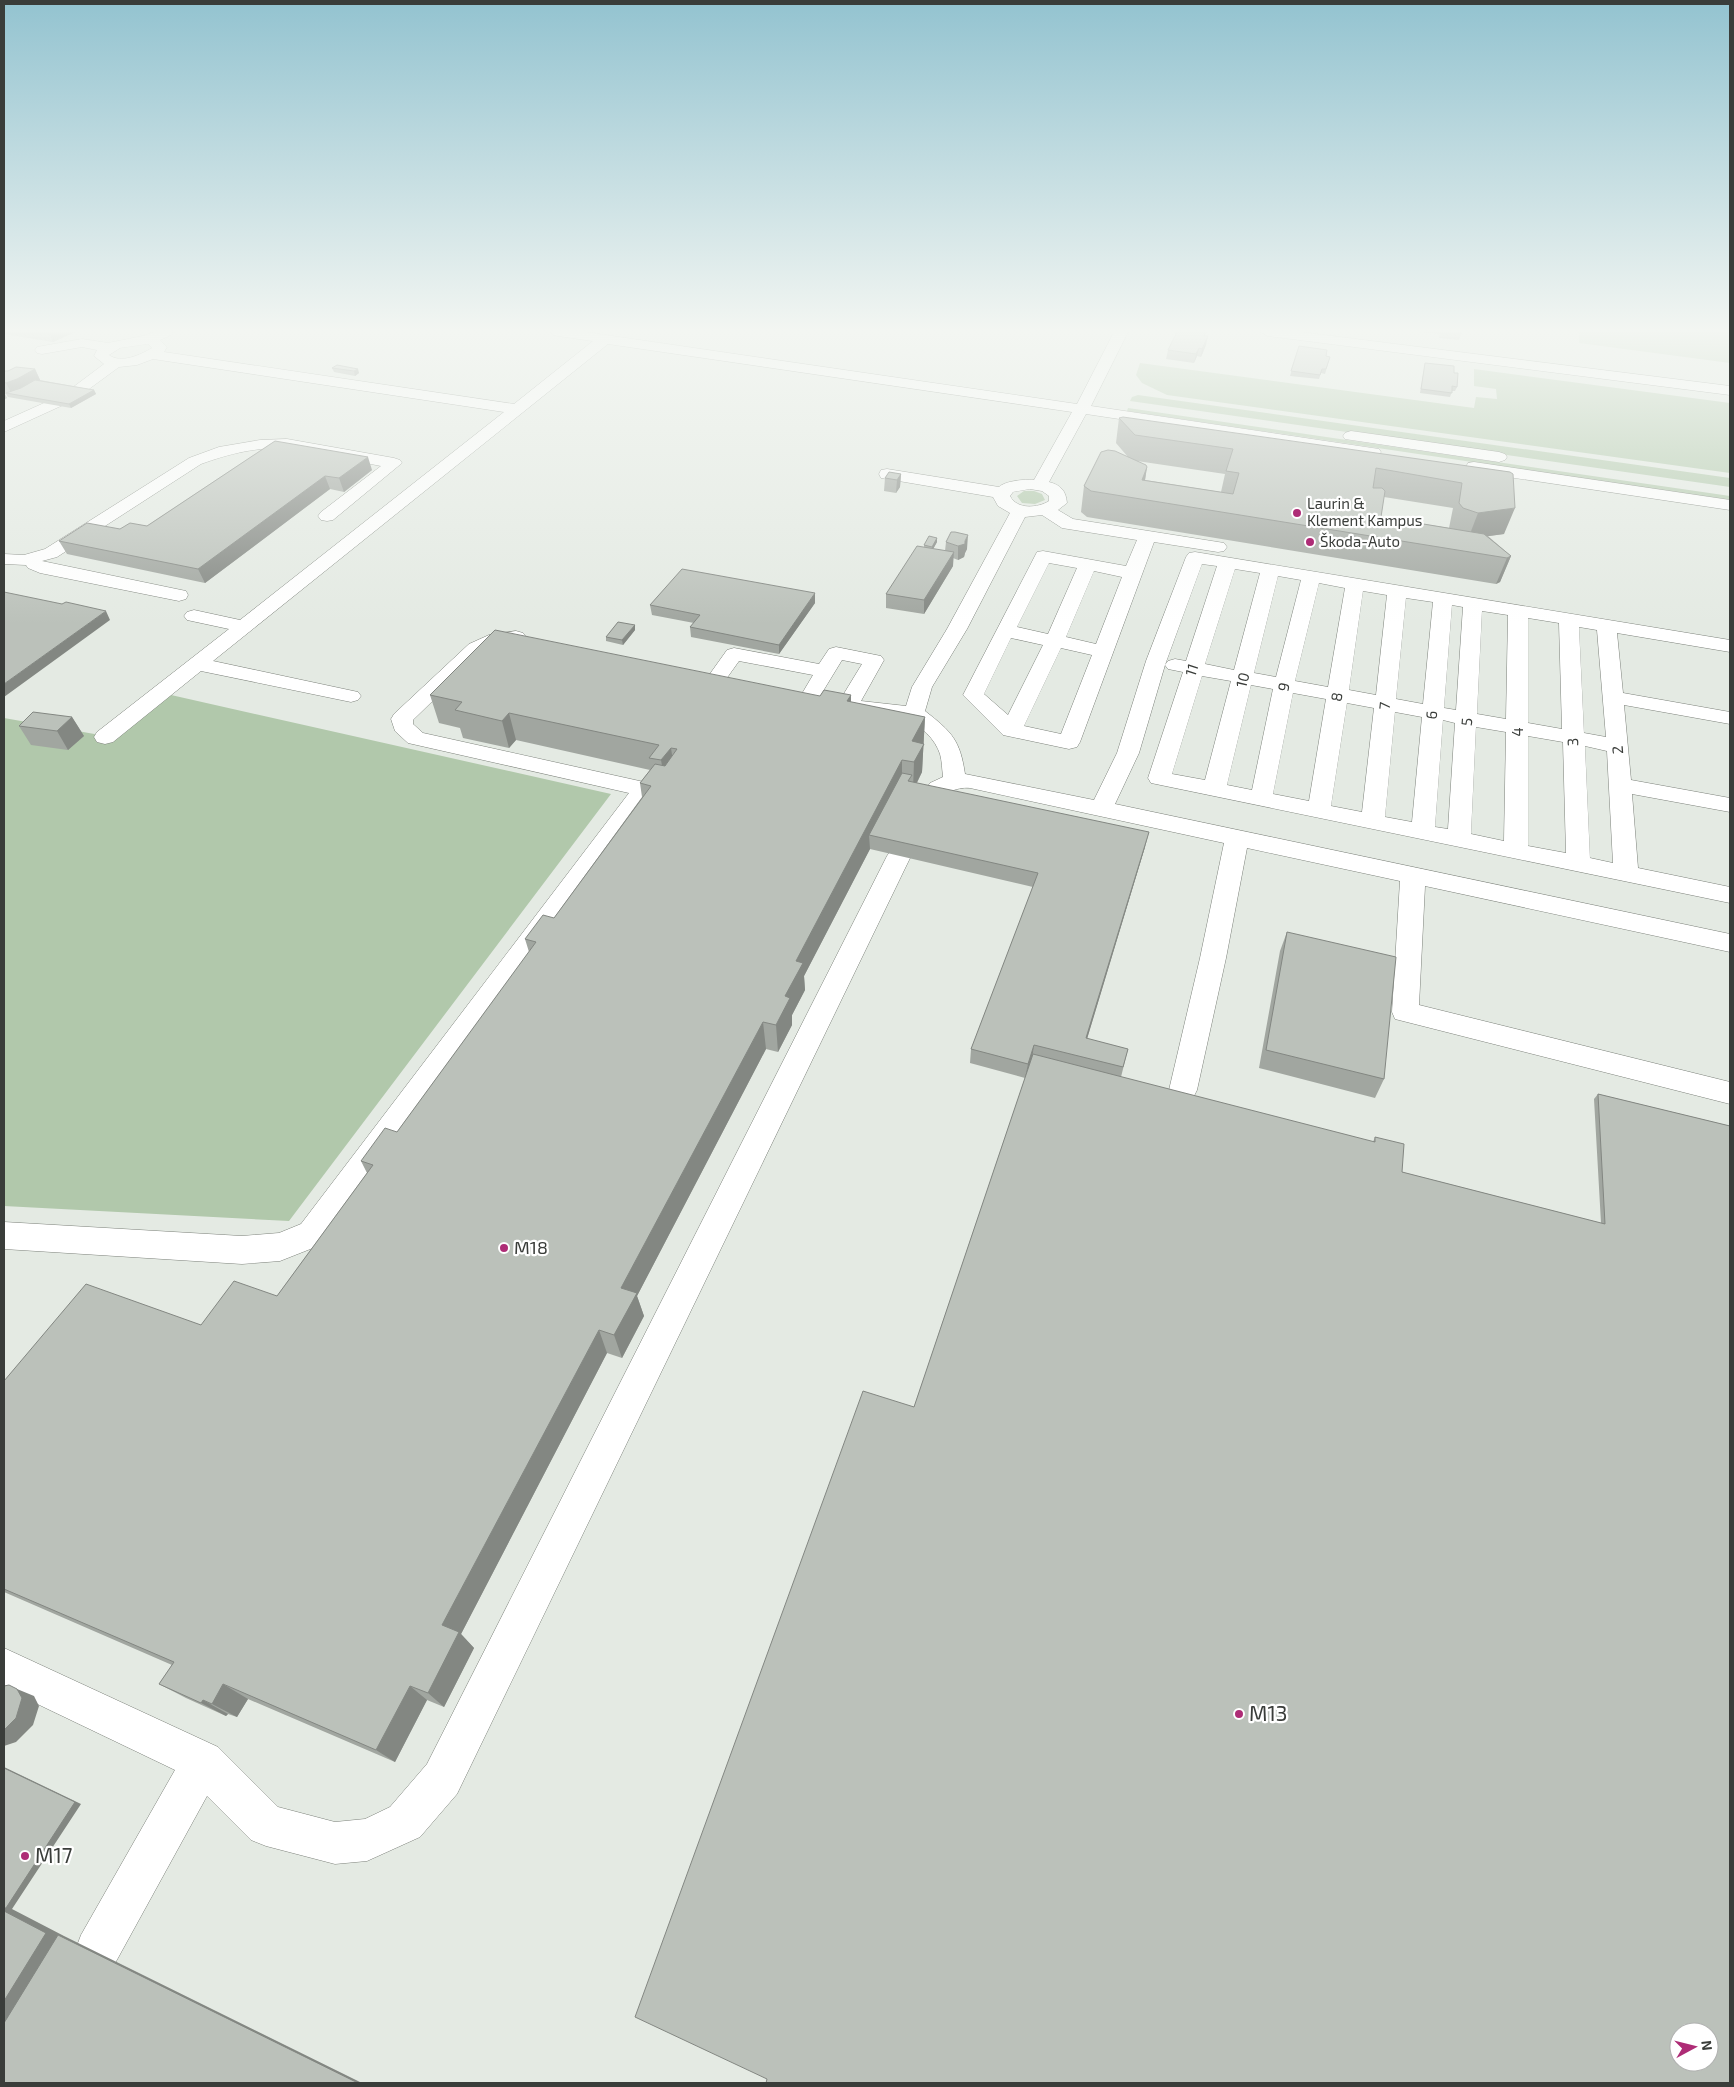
<svg xmlns="http://www.w3.org/2000/svg" width="1734" height="2087" viewBox="0 0 1734 2087" font-family="'Exo 2',sans-serif">
	<style>
		.green { fill: #b1c8ab }
		.lines { fill: none; stroke-linecap: round; stroke-linejoin: round }
		.minor-casing { stroke: #7d827b; stroke-width: 1 }
		.minor { fill: #fff; fill-rule: evenodd }
		.wall { fill: #a1a6a0; fill-rule: evenodd }
		.shaded-wall { fill: #838782 }
		.building { fill: #bbc1ba; stroke: #838782; fill-rule: evenodd }
		.poi-dot { fill: #ae2c76; stroke: #fff; stroke-width: 2 }
		.labels { text-anchor: middle; stroke-width: 4.5; stroke-linejoin: round; paint-order: stroke }
		.far-poi-label { font-size: 15px; fill: #3a3d3a; stroke: #fff; text-anchor: start }
		.far-street-label { font-size: 15px; fill: #3a3d3a; stroke: #fff }
		.poi-label { font-size: 18px; fill: #3a3d3a; stroke: #fff; text-anchor: start }
		.near-poi-label { font-size: 21px; fill: #3a3d3a; stroke: #fff; text-anchor: start }
	</style>
	<rect width="100%" height="100%" fill="#e4eae3"/>
	<path class="green" d="M1579 332H1730V363L1579 343Z
		M1140 363 1474 408 1476 397 1497 399 1496 389 1474 386V369L1730 403V473L1167 395 1142 383 1136 375Z
		M1138 395 1730 478V487L1130 401 1132 397Z
		M1128 408 1730 496V500L1127 411Z
		M1024 491H1034L1042 494 1045 500 1035 504 1022 503 1017 496Z
		M171 695 611 794 289 1221 4 1206V718L117 738Z"/>
	<g class="lines">
		<defs>
			<path id="minor" d="M154 332H173L171 335 160 340 167 347 164 352 514 404 593 341 558 336 553 335 551 332H585L1077 404 1114 332H1128L1091 406 1379 449 1381 452 1379 455 1373 457 1086 414 1049 482C1061 485 1066 491 1067 503L1058 510 1073 519 1218 542 1224 543 1227 547 1224 551 1218 552 1154 542 1080 742 1077 747 1069 749 1003 735 963 695 1037 552 1043 551 1126 566 1137 540 1062 528 1042 515 1025 517 967 629 932 687 925 711C952 732 960 740 965 774L1094 800 1117 753 1146 661 1186 557 1189 553 1195 552 1730 640V652L1617 633 1623 693 1730 712V724L1624 705 1631 780 1730 798V812L1632 794 1638 868 1730 887V903L1151 783 1148 778 1183 672 1168 669 1165 665 1139 753 1115 804 1730 934V952L1425 886 1419 1005 1730 1082V1104L1395 1019 1392 1012 1400 881 1247 848 1226 958 1197 1090 1193 1098 1183 1101 1173 1098 1169 1090 1200 958 1224 843 970 788C955 786 944 797 930 793L927 788 930 783 943 777C942 769 942 761 940 754 935 739 922 727 909 720 899 714 855 713 841 709L837 705 862 664 842 660 817 701 810 703 803 701 800 697 813 675 739 661 724 682 717 684 710 682 707 678 727 650 734 648 819 664 829 649 836 647 881 656 884 660 861 701 906 706 912 687 947 629 1010 513 998 506 993 497 887 479 881 478 879 474 881 470 887 469 999 487C1005 481 1024 479 1034 480L1072 412 608 344 213 661 358 692 361 696 358 700 351 702 201 671 113 742 105 744 97 742 94 737 97 732 229 629 187 620 184 616 187 612 194 610 240 620 504 412 153 359 137 365 119 367 74 400 4 432V421L64 394 104 364 94 356 97 350 82 347 42 354 37 353 35 350 37 347 82 339 108 343 143 336ZM148 344 152 348C140 355 121 364 109 355L120 348ZM1030 489 1042 491 1049 496V501C1038 508 1017 510 1010 496L1013 492ZM1049 563 1077 568 1048 634 1017 627ZM1202 564 1217 566 1186 661 1175 659 1168 661 1165 665ZM1235 569 1260 573 1234 670 1205 664ZM1094 571 1122 577 1096 644 1066 637ZM1278 576 1301 580 1276 677 1254 673ZM1319 583 1345 588 1328 687 1295 681ZM1363 591 1387 595 1376 695 1349 690ZM1406 598 1433 602 1423 704 1396 699ZM1452 605 1463 607 1456 710 1444 708ZM1482 611 1508 615 1506 719 1477 714ZM1528 618 1559 623 1562 729 1528 723ZM1579 627 1597 630 1606 737 1584 733ZM1011 638 1043 645 1008 715 984 694ZM1061 648 1092 655 1061 734 1024 726ZM1202 676 1231 681 1205 780 1172 774ZM1251 685 1273 689 1252 790 1227 785ZM1293 693 1326 699 1309 801 1273 794ZM1347 703 1374 708 1362 812 1331 806ZM1395 712 1422 717 1412 822 1385 817ZM1443 720 1455 723 1448 829 1435 827ZM1476 727 1506 732 1504 841 1471 834ZM1528 736 1563 742 1566 853 1528 846ZM1585 746 1607 751 1613 863 1590 858Z
				M1261 332H1300L1730 386V395L1268 336Z
				M1351 431 1499 452 1505 454 1507 457 1505 460 1499 462 1345 439 1343 436 1345 433Z
				M287 439 394 458 400 460 402 463 333 520 327 521 321 520 318 516 321 512 381 466C350 460 319 452 288 449 259 446 228 454 201 464L57 557 42 561 186 591 188 595 186 599 179 601 40 573 28 568 26 565 4 564V554L24 555 45 549 189 458 219 447 260 440Z
				M1474 462 1730 500V510L1468 471 1466 467 1468 463Z
				M516 631 523 633 526 637 523 641 500 645 483 652 413 720V724L423 733 644 782 652 784 655 789 323 1244 280 1261 242 1264 4 1249V1222L242 1236 279 1233 301 1224 629 793 408 743 395 731 391 719 394 714 469 644 489 635Z
				M899 848 907 850 911 856 457 1794 420 1837 367 1861 335 1864 266 1846 251 1840 207 1796 113 1967 97 1973 81 1967 75 1951 81 1935 175 1770 4 1688V1648L218 1747 278 1807 335 1822 365 1819 390 1807 427 1764 887 856 891 850Z"/>
		</defs>
		<use href="#minor" class="minor-casing"/>
		<use href="#minor" class="minor"/>
	</g>
	<path class="wall" d="M4 332H75L53 342 4 334Z
		M1206 332 1205 336 1206 345 1201 357 1197 356 1194 363 1166 359 1168 350Z
		M1423 332H1462L1459 340 1439 338 1440 334Z
		M1299 346 1326 356 1330 357 1325 374 1321 373 1319 379 1290 376Z
		M1425 363 1454 373 1457 387 1455 391H1452L1450 397 1420 393Z
		M337 365 359 373 355 376 334 372 332 368Z
		M35 369 40 380 94 390 96 394 71 408 8 397 6 394H4V371Z
		M1119 418 1510 472 1504 534 1488 536 1511 556 1500 582 1496 584 1087 517 1081 512 1084 486 1128 457 1116 443ZM1137 461 1225 474 1221 492 1145 480 1147 467ZM1384 497 1453 508 1449 528 1381 517Z
		M275 441 372 470 344 492 330 489 205 583 67 554 59 541 120 529 147 526Z
		M901 474 900 487 896 493 884 491 885 478Z
		M937 538V542L933 549 945 551 946 542 967 549 965 553 964 557 958 560 953 558V566L924 614 886 608V594L924 547V545Z
		M815 603 779 654 691 637 690 627 694 623 652 615 650 605Z
		M635 625V630L623 645 606 641V637Z
		M430 695 820 696 851 695V702L925 717 922 772 917 783 1145 847 1087 1039 1128 1049 1121 1077 1373 1142 1375 1137 1402 1172 1601 1223 1594 1099 1598 1094 1730 1126 767 2079 914 1407 1025 1078 970 1063 971 1049 1033 887 870 849 804 976 805 990 792 1015V1025L778 1052 766 1049 637 1296 644 1316 622 1358 607 1353 461 1634 474 1648 444 1707 427 1700 395 1762 248 1699 237 1717 228 1714 226 1716 186 1698 159 1684 172 1665 4 1592V1381L201 1325 277 1296 367 1173 361 1161 397 1132 529 952 525 939 554 918 642 797 640 783 650 770 516 740 509 748 463 738 460 728 439 723Z
		M72 717 84 736 68 750 31 745 19 726Z
		M1287 932 1384 1079 1375 1098 1259 1068 1280 951Z"/>
	<path class="shaded-wall" d="M49 332H75L53 342Z
		M1208 336 1206 345 1201 357 1202 349Z
		M1199 348 1197 356 1194 363 1196 354Z
		M35 369 41 382 12 394 6 383Z
		M358 369 359 373 355 376 354 371Z
		M94 390 96 394 71 408 69 404Z
		M4 394H5L7 398 4 400Z
		M368 457 372 470 344 492 339 478Z
		M1147 467 1143 493 1142 480Z
		M901 474 900 487 896 493 897 480Z
		M325 476 330 489 205 583 198 569Z
		M1515 508 1504 534 1468 539 1478 513Z
		M968 535 967 549 965 553 964 557 958 560V546L965 541Z
		M937 538V542L932 551V547Z
		M954 552 953 566 924 614V600Z
		M1511 556 1500 582 1496 584 1507 558Z
		M815 593V603L779 654V645Z
		M106 611 110 620 4 697V684Z
		M635 625V630L623 645 622 640Z
		M851 695V723L847 701Z
		M509 713 516 740 509 748 502 721Z
		M72 717 84 736 68 750 57 731Z
		M925 717 922 772 913 790 914 762 912 741Z
		M671 748 675 775 666 788 661 760Z
		M902 760V788L869 835 870 849 804 976 805 990 792 1015V1025L778 1052 776 1025 785 996 796 961Z
		M1149 832 1145 847 1083 1052 1086 1038Z
		M763 1022 766 1049 637 1296 644 1316 622 1358 614 1335 621 1288Z
		M1034 1045 1032 1059 1025 1078 1028 1064Z
		M599 1330 607 1353 461 1634 474 1648 444 1707 428 1693 442 1625Z
		M223 1684 248 1699 237 1717 212 1704Z
		M410 1686 427 1700 395 1762 376 1750Z
		M17 1689 34 1696 39 1706 33 1725 16 1742 4 1746V1730Z
		M203 1700 228 1714 226 1716 201 1703Z
		M4 1767 81 1804 12 1909 64 1936 362 2083 4 2034Z"/>
	<path class="building" d="M1177 332H1206L1204 336H1208L1202 349 1199 348 1196 354 1168 350Z
		M1299 346 1327 350 1326 356 1330 357 1326 369H1322L1320 375 1291 371Z
		M1425 363 1454 366V373H1458L1457 387 1452 386V393L1421 389Z
		M337 365 358 369 354 371 332 368Z
		M16 367 35 369 17 379 6 383 4 382V371H8Z
		M35 380 94 390 69 404 6 393 21 388Z
		M1123 417 1510 472 1513 474 1515 508 1478 513 1463 508 1459 503 1462 483 1376 468 1373 488H1382L1385 491 1381 517 1484 534 1511 556 1507 558 1091 491 1084 486 1101 452 1108 450 1115 451 1146 465 1147 467 1142 480 1233 494 1239 473 1226 471 1233 449 1135 435 1119 418Z
		M275 441 368 457 339 478 325 476 198 569 59 541 87 523 120 529 130 523 147 526Z
		M889 472 901 474 897 480 885 478Z
		M951 532H955L968 535 965 541V544L958 546 946 542Z
		M929 536 937 538 932 547 924 545Z
		M917 546 954 552 924 600 886 594Z
		M682 569 815 593 779 645 690 627 700 615 650 605Z
		M4 592 62 604 66 602 106 611 4 684Z
		M618 622 635 625 622 640 606 637Z
		M495 630 820 696 824 690 851 695 847 701 925 717 912 741 924 744 914 762 902 760 796 961 803 963 785 996 790 998 776 1025 763 1022 621 1288 637 1293 614 1335 599 1330 442 1625 459 1632 428 1693 410 1686 376 1750 223 1684 212 1704 203 1700 201 1703 159 1684 174 1662 4 1589V1381L86 1284 201 1325 234 1281 277 1296 373 1165 361 1161 385 1128 397 1132 536 942 525 939 543 915 554 918 651 786 640 783 655 764 665 766 677 749 671 748 661 760 649 758 659 745 509 713 502 721 455 710 462 702 430 695Z
		M33 712 72 717 57 731 19 726Z
		M902 773 912 775 908 781 1149 832 1086 1038 1128 1049 1123 1067 1034 1045 1028 1064 971 1049 1038 873 869 835Z
		M1287 932 1396 957 1384 1079 1266 1050Z
		M1033 1054 1375 1142V1137L1404 1144 1402 1172 1605 1224 1598 1094 1730 1126V2083H766L767 2079 635 2017 863 1391 914 1407ZM1679 2032H1709V2062H1679Z
		M9 1685 17 1689 22 1698 16 1718 4 1730V1686Z
		M4 1768 75 1802 6 1908H4Z
		M4 1911 46 1933 4 2001Z
		M58 1935 358 2083H4V2023Z"/>
	<linearGradient id="sky" x2="0" y2="1"><stop stop-color="#93c3d0"/><stop offset="0.53" stop-color="#f3f6f2"/><stop offset="1" stop-color="#f3f6f2" stop-opacity="0"/></linearGradient>
	<rect width="1734" height="624" fill="url(#sky)"/>
	<g class="poi-dot">
		<circle cx="1297" cy="513" r="5"/>
		<circle cx="1310" cy="542" r="5"/>
		<circle cx="504" cy="1248" r="5"/>
		<circle cx="1239" cy="1714" r="5"/>
		<circle cx="25" cy="1856" r="5"/>
	</g>
	<g class="labels">
		<g class="far-poi-label">
			<text x="1307" y="509">Laurin &amp;<tspan x="1307" dy="17">Klement Kampus</tspan></text>
			<text x="1320" y="547">Škoda-Auto</text>
		</g>
		<g class="far-street-label">
			<text transform="translate(1192 670) rotate(-72)" y="5">11</text>
			<text transform="translate(1243 680) rotate(-76)" y="5">10</text>
			<text transform="translate(1284 687) rotate(-78)" y="5">9</text>
			<text transform="translate(1337 697) rotate(-81)" y="5">8</text>
			<text transform="translate(1385 706) rotate(-84)" y="5">7</text>
			<text transform="translate(1432 715) rotate(-85)" y="5">6</text>
			<text transform="translate(1467 722) rotate(-86)" y="5">5</text>
			<text transform="translate(1518 732) rotate(-90)" y="5">4</text>
			<text transform="translate(1573 742) rotate(-92)" y="5">3</text>
			<text transform="translate(1618 750) rotate(-94)" y="5">2</text>
		</g>
		<g class="poi-label">
			<text x="514" y="1254">M18</text>
		</g>
		<g class="near-poi-label">
			<text x="1249" y="1721">M13</text>
			<text x="35" y="1863">M17</text>
		</g>
	</g>
	<rect width="1734" height="2087" fill="none" stroke="#3a3d3a" stroke-width="10"/>
	<g transform="translate(1694 2047) rotate(83)"><circle r="24" fill="#ffffff" stroke="#b0b1b0"/>
	<path d="M0-4L9 19L0 12L-9 19Z" fill="#ae2c76"/>
	<text y="-8" font-size="14" font-weight="bold" text-anchor="middle" fill="#3a3d3a">N</text>
	</g>
</svg>
